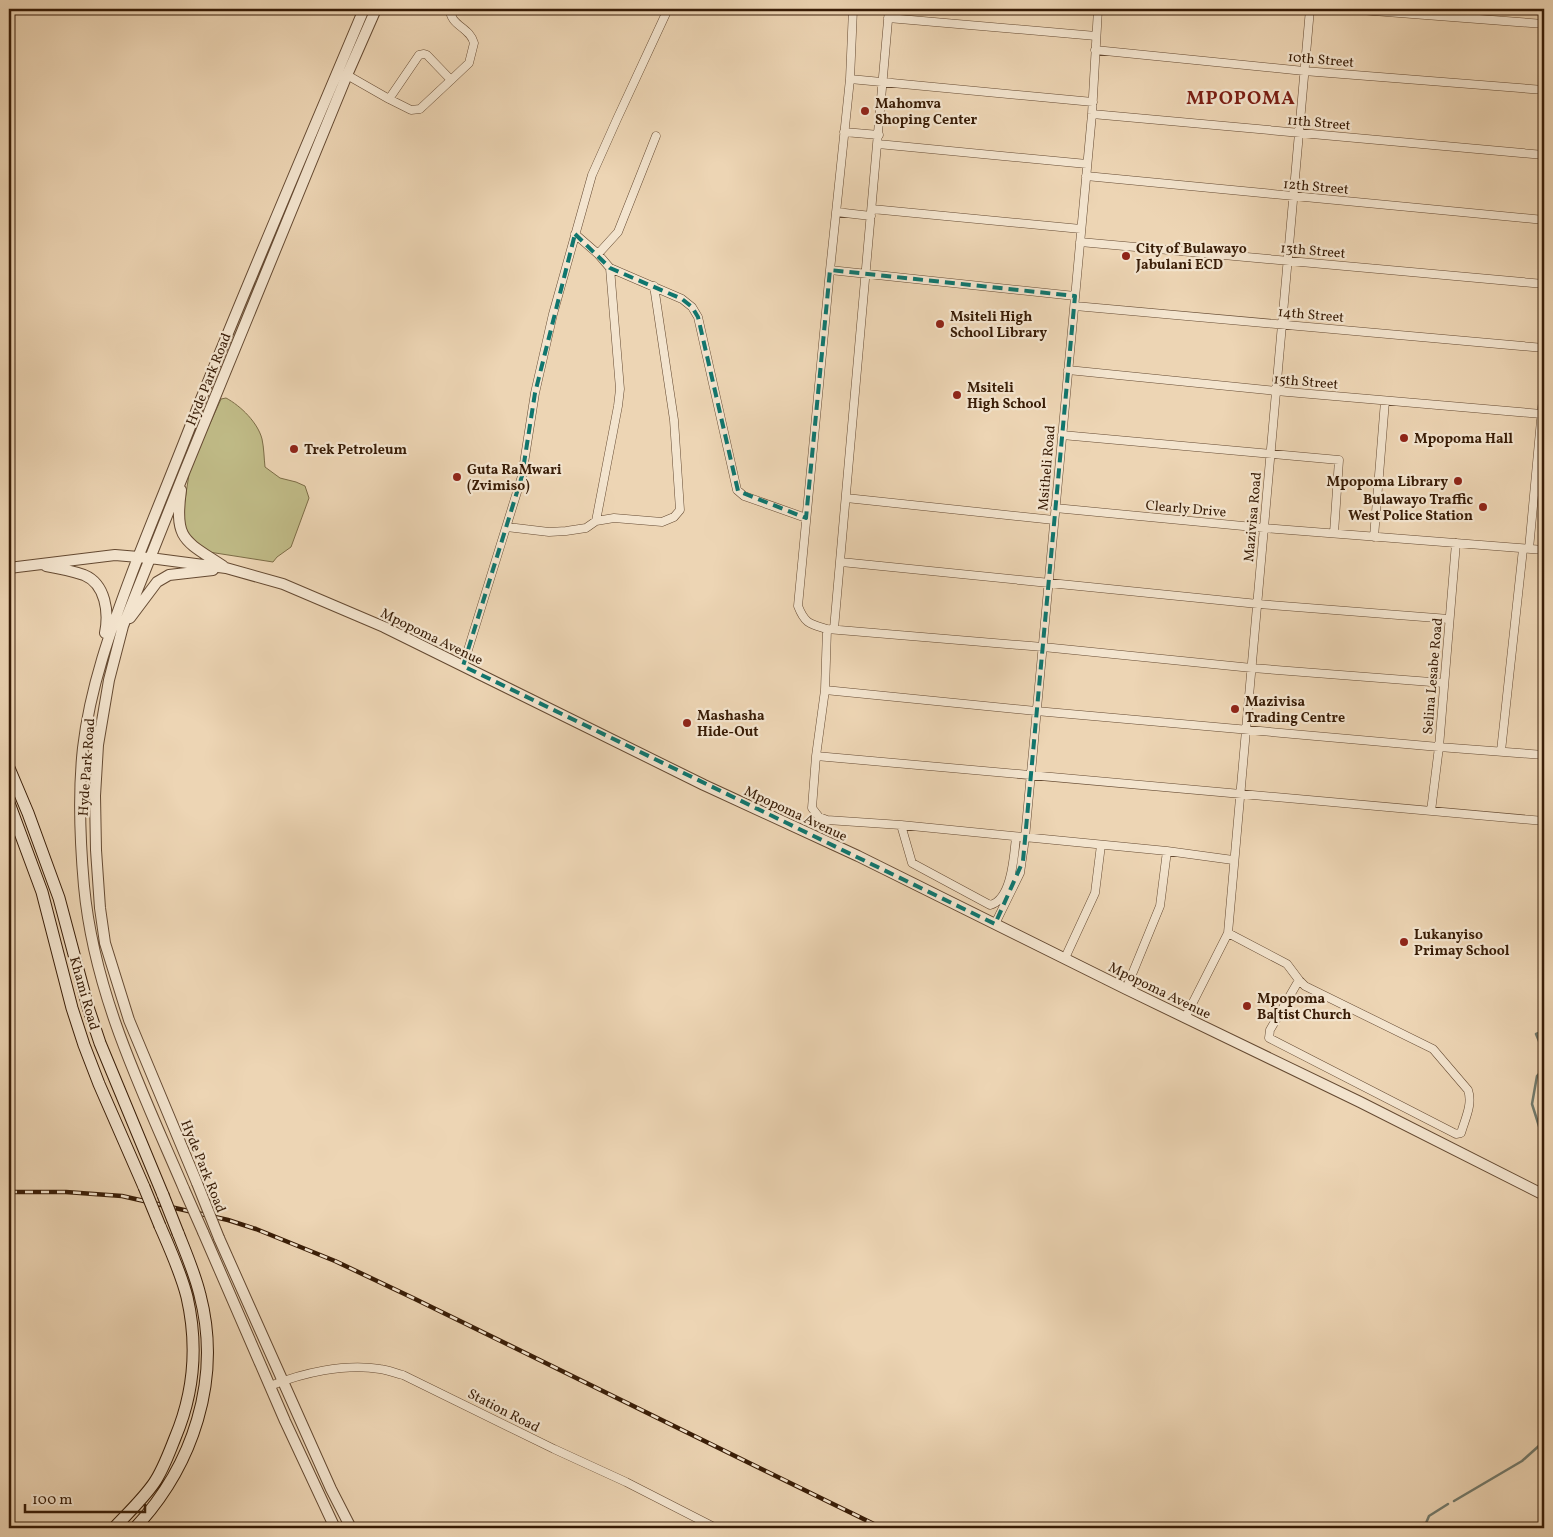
<svg xmlns="http://www.w3.org/2000/svg" width="1553" height="1537" viewBox="0 0 1553 1537" font-family="Vollkorn,serif">
	<style>
		.green { fill: #c0bb87; stroke: #7c6c46 }
		.lines { fill: none; stroke-linecap: round; stroke-linejoin: round }
		.stream { stroke: #727a6c; stroke-width: 2.5 }
		.minor-casing { stroke: #654a32; stroke-width: 9 }
		.tertiary-casing { stroke: #654a32; stroke-width: 12 }
		.secondary-casing { stroke: #381c06; stroke-width: 13 }
		.minor { stroke: #f3e4ce; stroke-width: 8 }
		.tertiary { stroke: #f3e4ce; stroke-width: 10 }
		.secondary { stroke: #f3e4ce; stroke-width: 11 }
		.rail-casing { stroke: #381c06; stroke-width: 4.5 }
		.rail { stroke: #f3e4ce; stroke-width: 2.5; stroke-dasharray: 8; stroke-linecap: butt }
		.tertiary-bridge-casing { stroke: #654a32; stroke-width: 12; stroke-linecap: butt }
		.secondary-bridge-casing { stroke: #381c06; stroke-width: 13; stroke-linecap: butt }
		.tertiary-bridge { stroke: #f3e4ce; stroke-width: 10 }
		.secondary-bridge { stroke: #f3e4ce; stroke-width: 11 }
		.marked { fill: none; stroke: #0f766e; stroke-width: 4; stroke-dasharray: 10 6; stroke-linejoin: round }
		.poi-dot { fill: #8f2418; stroke: #f3e4ce; stroke-width: 2 }
		.labels { text-anchor: middle; stroke-width: 4.5; stroke-linejoin: round; paint-order: stroke }
		.street-label { font-size: 14px; fill: #381c06; stroke: #f3e4ce }
		.poi-label { font-size: 14px; font-weight: bold; fill: #381c06; stroke: #f3e4ce; text-anchor: start }
		.district-label { font-size: 19px; font-weight: bold; letter-spacing: 1px; fill: #7a1f14; stroke: #f3e4ce }
	</style>
	<rect width="100%" height="100%" fill="#edd5b4"/>
	<filter id="stains"><feTurbulence type="fractalNoise" baseFrequency=".004" numOctaves="4"/><feColorMatrix values="0 0 0 0 .2 0 0 0 0 .09 0 0 0 0 .02 0 0 0 .5 -.17"/></filter>
	<radialGradient id="worn" r=".72"><stop offset=".6" stop-color="#630" stop-opacity="0"/><stop offset="1" stop-color="#630" stop-opacity=".3"/></radialGradient>
	<path class="green" d="M226 398C241 406 258 423 262 439 264 448 264 458 265 467L280 478 296 482 305 486 309 498 291 547 277 557 273 562 209 552 195 545 186 533 182 519 190 468 221 399Z"/>
	<g class="lines">
		<path class="stream" d="M1544 1031 1536 1034 1544 1053
			M1544 1068 1537 1076 1532 1104 1544 1142
			M1454 1501 1522 1461 1541 1444 1544 1426
			M1424 1528 1429 1516 1448 1504"/>
		<defs>
			<path id="minor" d="M853 9 850 79 830 270 798 606C805 624 810 624 827 629L1043 647 1252 668 1444 683
				M1347 9 1544 24
				M888 18 1096 36
				M1095 50 1304 71 1544 90
				M347 75 389 99 419 55 424 54 427 55 451 80 469 63 474 43C470 27 450 26 450 9
				M850 79 1093 102
				M389 99 411 110 420 109 451 80
				M1092 114 1544 155
				M844 132 879 135
				M878 144 1087 164
				M1086 176 1544 220
				M872 209 1081 229
				M836 212 871 216
				M575 234 598 254 610 268 682 299 692 307 698 317 737 490 744 496 806 518
				M1080 242 1544 284
				M598 254 618 232 656 136
				M830 270 1075 296
				M1075 306 1544 348
				M1068 370 1276 391 1542 414
				M1062 435 1339 460 1334 533
				M846 498 1054 520
				M1055 508 1264 528 1544 550
				M596 521 618 406 620 389 610 268
				M507 527 549 532 566 531 586 528 596 521 614 518 662 522 674 517 680 510 674 420 654 286
				M1374 537 1385 401
				M1529 549 1544 388
				M841 562 1258 604 1449 619
				M827 629 825 690 816 756 812 808 819 817 827 820 901 825 1167 851 1233 860
				M834 629 889 9
				M463 666 522 476 535 393 553 314 592 175 617 119 668 9
				M825 690 1036 711 1439 747 1544 755
				M1501 751 1523 549
				M816 756 1544 821
				M1431 811 1439 747 1456 543
				M901 825 912 863 990 905C1012 900 1014 855 1016 837
				M995 924 1020 873 1025 838 1092 114 1098 9
				M1228 933 1287 964 1299 980 1305 986 1433 1049 1468 1090C1473 1104 1465 1119 1461 1133L1456 1134 1269 1038 1270 1030 1299 980
				M1065 958 1095 893 1101 845
				M1126 989 1160 906 1167 851
				M1185 1018 1228 933 1310 9
				M270 1386C302 1373 345 1363 380 1369 388 1370 395 1373 403 1375L554 1449 626 1482 716 1528"/>
			<path id="tertiary" d="M181 490C174 540 184 540 223 566
				M46 566C58 568 72 571 84 575 106 584 109 613 105 633
				M9 568 115 555 150 558 226 568 283 584 384 627 704 785 858 856 1126 989 1360 1102 1544 1195
				M130 618 157 582 169 575 213 570
				M197 1183 129 1020 105 943 100 908 96 850 95 796 98 745 109 680 123 626 184 473 347 75 376 9
				M184 1189C142 1091 94 994 84 886 80 841 78 793 83 748 90 687 111 629 132 573 153 518 176 464 197 409 251 275 308 142 364 9
				M203 1232 285 1421 335 1528
				M219 1238 331 1489 351 1528"/>
			<path id="secondary" d="M9 768 28 813 59 898 88 1007 100 1043 163 1195
				M9 803 42 892 72 1008 84 1045 99 1084 144 1187
				M114 1528C127 1514 143 1499 154 1483 163 1470 169 1453 175 1438 194 1393 198 1345 187 1297 181 1273 170 1249 160 1226
				M135 1528C193 1466 222 1379 200 1295 195 1274 186 1253 178 1233"/>
		</defs>
		<use href="#minor" class="minor-casing"/>
		<use href="#tertiary" class="tertiary-casing"/>
		<use href="#secondary" class="secondary-casing"/>
		<use href="#minor" class="minor"/>
		<use href="#tertiary" class="tertiary"/>
		<use href="#secondary" class="secondary"/>
		<defs>
			<path id="rail" d="M9 1192H66L122 1196 228 1220 256 1229 335 1261 413 1298 882 1528"/>
		</defs>
		<use href="#rail" class="rail-casing"/>
		<use href="#rail" class="rail"/>
		<defs>
			<path id="tertiary-bridge" d="M197 1183 219 1238
				M184 1189 203 1232"/>
			<path id="secondary-bridge" d="M144 1187 160 1226
				M163 1195 178 1233"/>
		</defs>
		<use href="#tertiary-bridge" class="tertiary-bridge-casing"/>
		<use href="#secondary-bridge" class="secondary-bridge-casing"/>
		<use href="#tertiary-bridge" class="tertiary-bridge"/>
		<use href="#secondary-bridge" class="secondary-bridge"/>
	</g>
	<path class="marked" d="M575 234 610 268 682 299 692 307 698 317 738 491 806 518 830 270 1075 296 1023 861 995 924 463 666 522 476 535 393Z"/>
	<g class="poi-dot">
		<circle cx="865" cy="111" r="5"/>
		<circle cx="1126" cy="256" r="5"/>
		<circle cx="940" cy="324" r="5"/>
		<circle cx="957" cy="395" r="5"/>
		<circle cx="1404" cy="438" r="5"/>
		<circle cx="294" cy="449" r="5"/>
		<circle cx="457" cy="477" r="5"/>
		<circle cx="1458" cy="481" r="5"/>
		<circle cx="1483" cy="507" r="5"/>
		<circle cx="1235" cy="709" r="5"/>
		<circle cx="687" cy="723" r="5"/>
		<circle cx="1404" cy="942" r="5"/>
		<circle cx="1247" cy="1006" r="5"/>
	</g>
	<g class="labels">
		<g class="street-label">
			<text transform="translate(1321 59) rotate(5)" y="5">10th Street</text>
			<text transform="translate(1319 122) rotate(5)" y="5">11th Street</text>
			<text transform="translate(1316 186) rotate(5)" y="5">12th Street</text>
			<text transform="translate(1313 250) rotate(5)" y="5">13th Street</text>
			<text transform="translate(1311 314) rotate(5)" y="5">14th Street</text>
			<text transform="translate(208 379) rotate(-68)" y="5">Hyde Park Road</text>
			<text transform="translate(1306 381) rotate(5)" y="5">15th Street</text>
			<text transform="translate(1046 468) rotate(-85)" y="5">Msitheli Road</text>
			<text transform="translate(1186 508) rotate(5)" y="5">Clearly Drive</text>
			<text transform="translate(1252 517) rotate(-85)" y="5">Mazivisa Road</text>
			<text transform="translate(432 636) rotate(26)" y="5">Mpopoma Avenue</text>
			<text transform="translate(1432 676) rotate(-85)" y="5">Selina Lesabe Road</text>
			<text transform="translate(86 767) rotate(-86)" y="5">Hyde Park Road</text>
			<text transform="translate(796 813) rotate(25)" y="5">Mpopoma Avenue</text>
			<text transform="translate(1160 990) rotate(26)" y="5">Mpopoma Avenue</text>
			<text transform="translate(85 993) rotate(74)" y="5">Khami Road</text>
			<text transform="translate(204 1166) rotate(68)" y="5">Hyde Park Road</text>
			<text transform="translate(504 1410) rotate(27)" y="5">Station Road</text>
		</g>
		<g class="poi-label">
			<text x="875" y="108">Mahomva<tspan x="875" dy="16">Shoping Center</tspan></text>
			<text x="1136" y="253">City of Bulawayo<tspan x="1136" dy="16">Jabulani ECD</tspan></text>
			<text x="950" y="321">Msiteli High<tspan x="950" dy="16">School Library</tspan></text>
			<text x="967" y="392">Msiteli<tspan x="967" dy="16">High School</tspan></text>
			<text x="1414" y="443">Mpopoma Hall</text>
			<text x="304" y="454">Trek Petroleum</text>
			<text x="467" y="474">Guta RaMwari<tspan x="467" dy="16">(Zvimiso)</tspan></text>
			<text x="1448" y="486" text-anchor="end">Mpopoma Library</text>
			<text x="1473" y="504" text-anchor="end">Bulawayo Traffic<tspan x="1473" dy="16">West Police Station</tspan></text>
			<text x="1245" y="706">Mazivisa<tspan x="1245" dy="16">Trading Centre</tspan></text>
			<text x="697" y="720">Mashasha<tspan x="697" dy="16">Hide-Out</tspan></text>
			<text x="1414" y="939">Lukanyiso<tspan x="1414" dy="16">Primay School</tspan></text>
			<text x="1257" y="1003">Mpopoma<tspan x="1257" dy="16">Ba[tist Church</tspan></text>
		</g>
		<g class="district-label">
			<text x="1241" y="104">MPOPOMA</text>
		</g>
	</g>
	<rect width="1553" height="1537" fill="none" stroke="#edd5b4" stroke-width="30"/>
	<rect x="10" y="10" width="1533" height="1517" fill="none" stroke="#381c06" stroke-width="2.5"/>
	<rect x="15" y="15" width="1523" height="1507" fill="none" stroke="#381c06"/>
	<path d="M25 1504v8h120v-8" fill="none" stroke="#381c06" stroke-width="2.5"/>
	<text x="32" y="1504" font-size="15" fill="#381c06" stroke="#f3e4ce" stroke-width="4" paint-order="stroke">100 m</text>
	<rect width="100%" height="100%" filter="url(#stains)"/>
	<rect width="100%" height="100%" fill="url(#worn)"/>
</svg>
